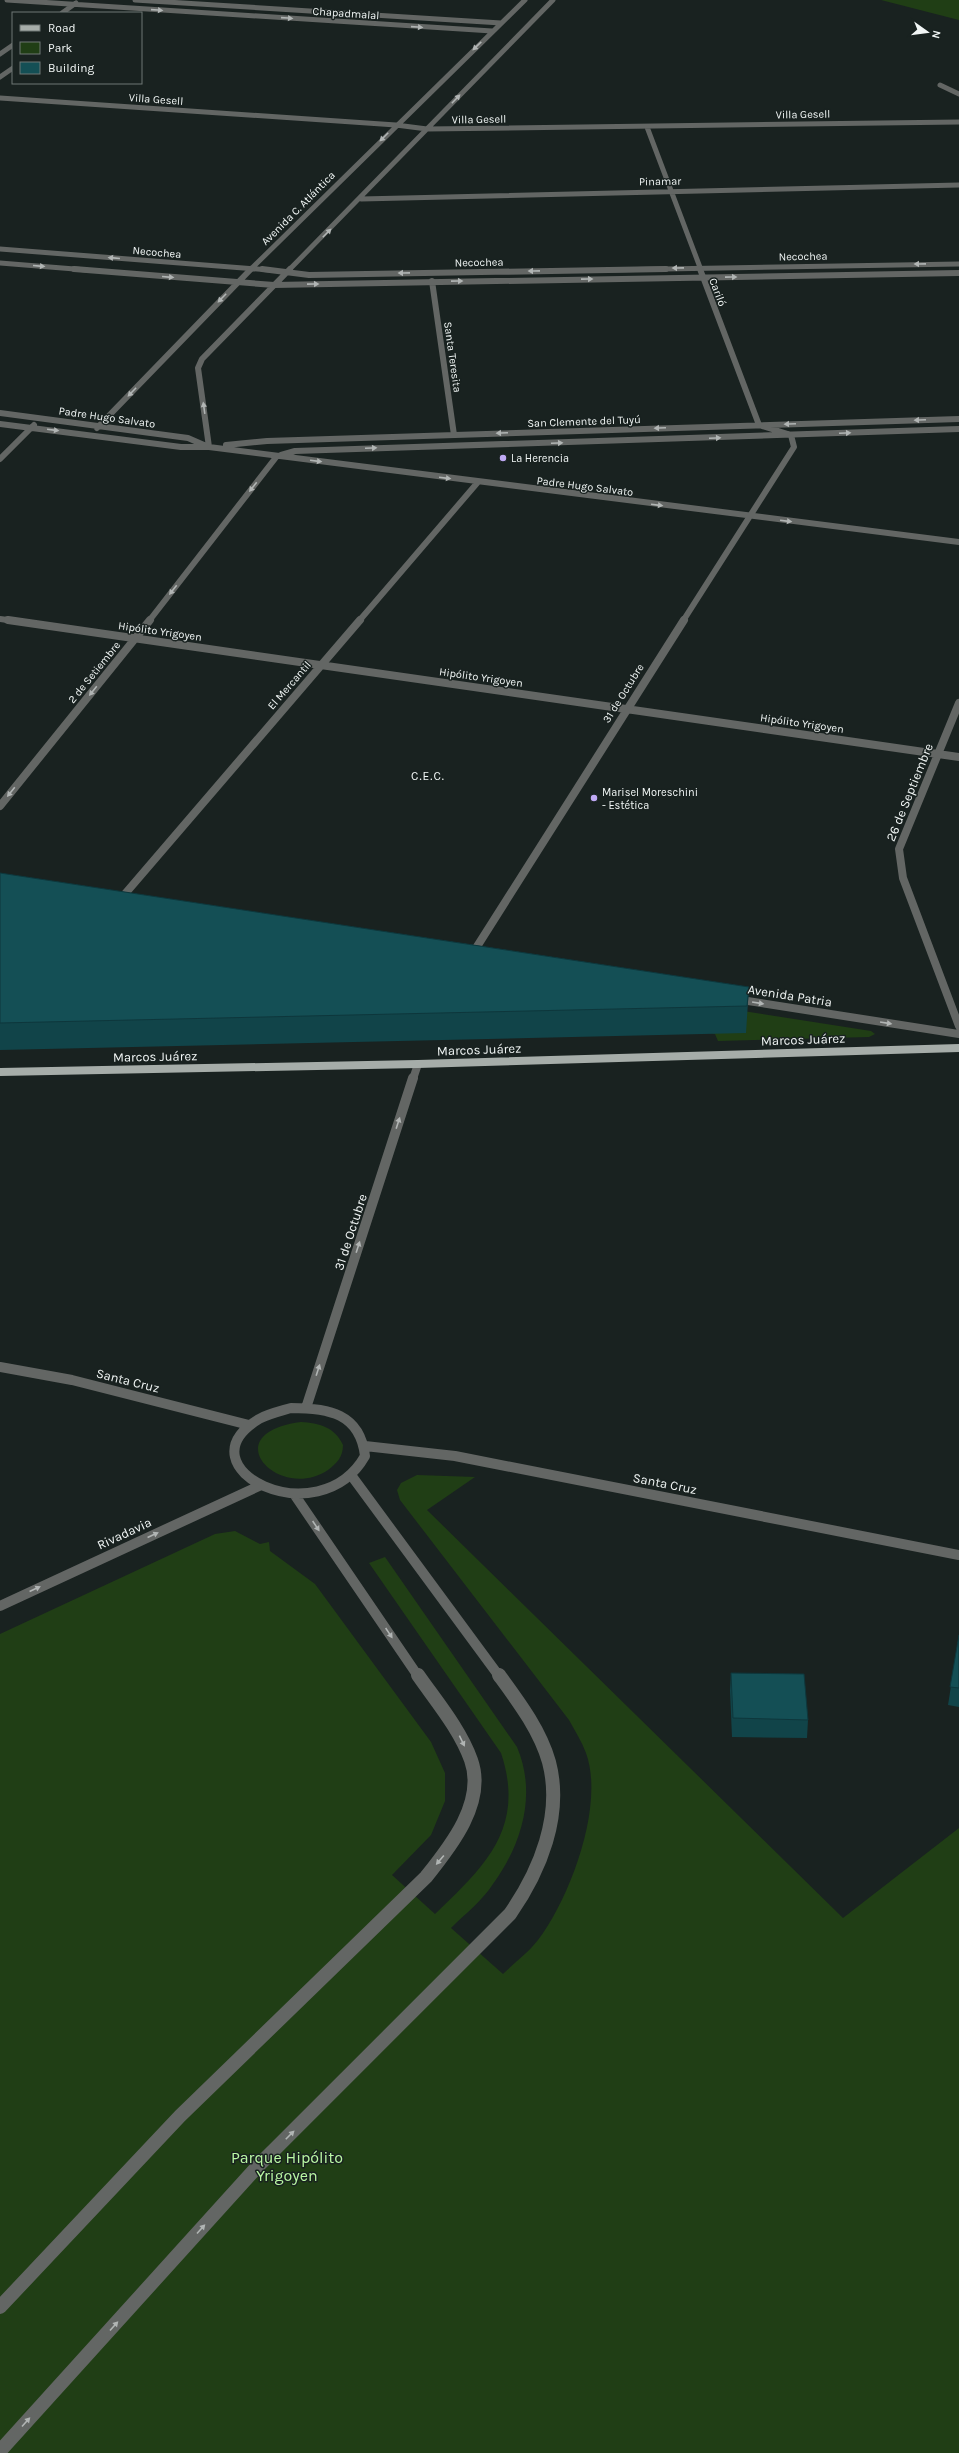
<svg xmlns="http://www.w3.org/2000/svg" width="959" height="2453" viewBox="0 0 959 2453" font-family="Karla,sans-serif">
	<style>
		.green { fill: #203e15 }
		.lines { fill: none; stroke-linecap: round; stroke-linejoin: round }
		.minor-far4 { stroke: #636664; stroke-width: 5 }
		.minor-far3 { stroke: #636664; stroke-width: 6 }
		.minor-far2 { stroke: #636664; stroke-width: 8 }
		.minor-far1 { stroke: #636664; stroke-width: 10 }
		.minor { stroke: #636664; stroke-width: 14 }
		.major { stroke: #a6ada9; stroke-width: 8 }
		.wall { fill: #114449 }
		.building { fill: #144f55; stroke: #0e373c }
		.oneway { fill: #b1b5b4 }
		.poi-dot { fill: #bfa9f4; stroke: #192220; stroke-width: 1.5 }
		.labels { text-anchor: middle; stroke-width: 3; stroke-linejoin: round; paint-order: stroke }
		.far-street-label { font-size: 11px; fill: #f1f6f5; stroke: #192220 }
		.far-poi-label { font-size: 11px; fill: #f1f6f5; stroke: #192220; text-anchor: start }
		.far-neighbourhood-label { font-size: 12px; letter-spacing: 1px; fill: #f1f6f5; stroke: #192220 }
		.street-label { font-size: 13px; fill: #f1f6f5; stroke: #192220 }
		.near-park-label { font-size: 16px; fill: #baf8a4; stroke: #192220 }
	</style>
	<rect width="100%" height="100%" fill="#192220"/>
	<path class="green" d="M881 0H959V20Z
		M0 895 871 1031 875 1034 869 1037 718 1041 715 1034Z
		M301 1422C319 1423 335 1427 343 1445 343 1457 337 1463 328 1470 278 1503 214 1433 301 1422Z
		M417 1475 475 1477 427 1510 843 1918 959 1828V2453H0V1634L215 1534 235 1531 260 1544 269 1542 270 1551 315 1584 431 1742 445 1773V1801L431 1835 392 1875 435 1914C485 1866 526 1828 501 1753L369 1563 385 1557 517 1747C537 1794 522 1844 493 1884 482 1901 465 1914 451 1928L503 1974C514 1963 528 1953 538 1940 570 1898 605 1805 586 1753 582 1742 575 1731 569 1720L400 1500 397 1490 401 1483Z"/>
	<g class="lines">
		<path class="minor-far4" d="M7 0 492 31
			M135 0 501 23
			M62 13 76 3
			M0 54 13 45
			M0 77 13 68
			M940 85 959 94
			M0 98 396 125 427 129 959 122
			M647 127 701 270
			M361 199 959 185
			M0 249 270 270
			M0 263 87 270
			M250 270 525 0
			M289 270 553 0
			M607 270 959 264"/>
		<path class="minor-far3" d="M74 269 274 285 959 273
			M262 269 309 275 666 269
			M432 281 454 435
			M0 413 188 438 204 445
			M0 424 181 447H209L959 542
			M97 428 251 269
			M226 445 267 441 959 419
			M209 447 198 368 202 359 290 269
			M281 455 295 451 959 429
			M0 459 34 425
			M0 619 15 621
			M149 621 277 456
			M359 621 478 482
			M683 621 794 447 791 435 759 425 700 269"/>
		<path class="minor-far2" d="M8 620 959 757
			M959 703 899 849 903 878 959 1026
			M0 806 150 620
			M118 902 360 620
			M471 956 684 620
			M735 999 959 1034
			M413 1079 418 1064"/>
		<path class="minor-far1" d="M0 1367 72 1380 249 1425
			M291 1408C328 1408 360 1413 365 1456 319 1537 178 1468 259 1419 268 1414 281 1411 291 1408Z
			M306 1408 413 1078
			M365 1446 455 1456 959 1555
			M351 1475 499 1676
			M294 1494 418 1676
			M0 1606 259 1486"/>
		<path class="minor" d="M0 2307 180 2116 426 1877C451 1846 486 1802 471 1760 460 1729 436 1701 418 1675
			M0 2451 257 2167 510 1914C540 1871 563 1815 549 1762 540 1730 518 1701 499 1675"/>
		<path class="major" d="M0 1072 418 1064 959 1048"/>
	</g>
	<path class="wall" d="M0 873 749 987 746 1033 0 1050Z
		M959 1635V1707L948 1705Z
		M731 1673 808 1720 807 1738 732 1737 730 1691Z"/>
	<path class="building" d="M0 873 749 987 747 1006 0 1023Z
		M959 1635V1688L950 1687Z
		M731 1673 804 1674 808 1720 733 1718Z"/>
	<defs><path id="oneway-solid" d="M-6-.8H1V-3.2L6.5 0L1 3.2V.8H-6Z"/></defs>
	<g class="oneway">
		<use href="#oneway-solid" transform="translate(157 10) rotate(4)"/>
		<use href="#oneway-solid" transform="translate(287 18) rotate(4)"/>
		<use href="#oneway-solid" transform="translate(417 27) rotate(4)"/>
		<use href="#oneway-solid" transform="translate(477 46) rotate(136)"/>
		<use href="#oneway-solid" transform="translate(456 99) rotate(-46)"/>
		<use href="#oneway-solid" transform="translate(384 137) rotate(135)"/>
		<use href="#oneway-solid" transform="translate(327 233) rotate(-45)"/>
		<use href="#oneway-solid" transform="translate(114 258) rotate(-175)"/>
		<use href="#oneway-solid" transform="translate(920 264) rotate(179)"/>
		<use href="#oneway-solid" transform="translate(39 266) rotate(5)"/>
		<use href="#oneway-solid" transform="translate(678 268) rotate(179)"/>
		<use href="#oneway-solid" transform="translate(534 271) rotate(179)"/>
		<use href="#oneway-solid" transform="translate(404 273) rotate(179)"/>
		<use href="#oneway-solid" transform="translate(168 277) rotate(5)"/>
		<use href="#oneway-solid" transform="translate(731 277) rotate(-1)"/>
		<use href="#oneway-solid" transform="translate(587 279) rotate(-1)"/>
		<use href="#oneway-solid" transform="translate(457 281) rotate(-1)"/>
		<use href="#oneway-solid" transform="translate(313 284) rotate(-1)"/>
		<use href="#oneway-solid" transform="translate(222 298) rotate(134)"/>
		<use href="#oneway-solid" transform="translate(132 392) rotate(134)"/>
		<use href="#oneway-solid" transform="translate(204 408) rotate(-98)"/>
		<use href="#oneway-solid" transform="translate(920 420) rotate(178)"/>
		<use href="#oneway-solid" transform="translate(790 424) rotate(178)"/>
		<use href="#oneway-solid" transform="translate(660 428) rotate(178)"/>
		<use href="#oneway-solid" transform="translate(53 430) rotate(7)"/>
		<use href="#oneway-solid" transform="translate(502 433) rotate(178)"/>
		<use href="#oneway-solid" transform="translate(845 433) rotate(-2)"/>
		<use href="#oneway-solid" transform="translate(715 438) rotate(-2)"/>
		<use href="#oneway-solid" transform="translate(557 443) rotate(-2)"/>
		<use href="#oneway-solid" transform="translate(371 448) rotate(-2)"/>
		<use href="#oneway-solid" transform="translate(316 461) rotate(7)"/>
		<use href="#oneway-solid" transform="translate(445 478) rotate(7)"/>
		<use href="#oneway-solid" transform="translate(253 487) rotate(128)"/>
		<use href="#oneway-solid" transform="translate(657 505) rotate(7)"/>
		<use href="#oneway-solid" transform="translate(786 521) rotate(7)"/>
		<use href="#oneway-solid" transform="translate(173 590) rotate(128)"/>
		<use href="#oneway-solid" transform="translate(93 691) rotate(129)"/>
		<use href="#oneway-solid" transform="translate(11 792) rotate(129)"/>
		<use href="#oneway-solid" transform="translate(758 1003) rotate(9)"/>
		<use href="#oneway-solid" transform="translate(886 1023) rotate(9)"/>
		<use href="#oneway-solid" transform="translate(398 1123) rotate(-72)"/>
		<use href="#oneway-solid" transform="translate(358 1247) rotate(-72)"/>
		<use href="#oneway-solid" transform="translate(318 1370) rotate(-72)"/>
		<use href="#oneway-solid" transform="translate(316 1526) rotate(56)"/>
		<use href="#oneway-solid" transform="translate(153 1535) rotate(-25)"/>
		<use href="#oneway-solid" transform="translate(35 1589) rotate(-25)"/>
		<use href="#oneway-solid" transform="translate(389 1633) rotate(56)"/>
		<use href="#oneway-solid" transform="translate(462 1741) rotate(64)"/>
		<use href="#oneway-solid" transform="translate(440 1860) rotate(130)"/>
		<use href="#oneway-solid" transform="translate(290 2135) rotate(-45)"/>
		<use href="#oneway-solid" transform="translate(201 2229) rotate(-48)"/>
		<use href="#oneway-solid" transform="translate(114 2326) rotate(-48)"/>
		<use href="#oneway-solid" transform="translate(26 2422) rotate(-48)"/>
	</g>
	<g class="poi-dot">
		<circle cx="503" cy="458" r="4"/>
		<circle cx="594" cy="798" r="4"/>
	</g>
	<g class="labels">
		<g class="far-street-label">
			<text transform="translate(346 13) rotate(4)" y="4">Chapadmalal</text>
			<text transform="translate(156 99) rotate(4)" y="4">Villa Gesell</text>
			<text transform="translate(803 114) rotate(-1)" y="4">Villa Gesell</text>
			<text transform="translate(479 119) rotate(-1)" y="4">Villa Gesell</text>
			<text transform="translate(660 181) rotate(-1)" y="4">Pinamar</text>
			<text transform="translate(298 208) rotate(-45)" y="4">Avenida C. Atlántica</text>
			<text transform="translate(157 252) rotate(5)" y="4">Necochea</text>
			<text transform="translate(803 256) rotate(-1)" y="4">Necochea</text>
			<text transform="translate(479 262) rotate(-1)" y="4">Necochea</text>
			<text transform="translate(718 292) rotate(69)" y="4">Cariló</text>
			<text transform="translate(453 357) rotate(82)" y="4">Santa Teresita</text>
			<text transform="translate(107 417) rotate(8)" y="4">Padre Hugo Salvato</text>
			<text transform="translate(584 421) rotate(-2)" y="4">San Clemente del Tuyú</text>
			<text transform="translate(585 486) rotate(7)" y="4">Padre Hugo Salvato</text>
			<text transform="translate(160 631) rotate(8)" y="4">Hipólito Yrigoyen</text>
			<text transform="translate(94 672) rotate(-51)" y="4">2 de Setiembre</text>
			<text transform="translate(481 677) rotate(8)" y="4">Hipólito Yrigoyen</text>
			<text transform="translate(289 685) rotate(-49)" y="4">El Mercantil</text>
			<text transform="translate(623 693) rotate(-58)" y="4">31 de Octubre</text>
			<text transform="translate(802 723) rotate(8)" y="4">Hipólito Yrigoyen</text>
		</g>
		<g class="far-poi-label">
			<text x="511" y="462">La Herencia</text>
			<text x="602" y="796">Marisel Moreschini<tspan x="602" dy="13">- Estética</tspan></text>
		</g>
		<g class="far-neighbourhood-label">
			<text x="428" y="780">C.E.C.</text>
		</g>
		<g class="street-label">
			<text transform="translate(909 792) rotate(-68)" y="5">26 de Septiembre</text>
			<text transform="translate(790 995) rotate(9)" y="5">Avenida Patria</text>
			<text transform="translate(803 1039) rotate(-2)" y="5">Marcos Juárez</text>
			<text transform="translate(479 1049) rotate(-2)" y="5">Marcos Juárez</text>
			<text transform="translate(155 1056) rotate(-1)" y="5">Marcos Juárez</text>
			<text transform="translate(350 1232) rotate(-72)" y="5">31 de Octubre</text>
			<text transform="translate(128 1380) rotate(14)" y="5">Santa Cruz</text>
			<text transform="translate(665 1483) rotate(11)" y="5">Santa Cruz</text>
			<text transform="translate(124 1533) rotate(-25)" y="5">Rivadavia</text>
		</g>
		<g class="near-park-label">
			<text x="287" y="2163">Parque Hipólito<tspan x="287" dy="18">Yrigoyen</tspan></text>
		</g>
	</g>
	<rect x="12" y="12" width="130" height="72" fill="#192220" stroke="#6f7775"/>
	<rect x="20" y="25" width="20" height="6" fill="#a6ada9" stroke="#6f7775"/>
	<text x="48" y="32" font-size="12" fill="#f1f6f5">Road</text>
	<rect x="20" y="42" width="20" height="12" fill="#203e15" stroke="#6f7775"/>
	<text x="48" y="52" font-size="12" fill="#f1f6f5">Park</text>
	<rect x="20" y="62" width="20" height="12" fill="#144f55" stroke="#6f7775"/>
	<text x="48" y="72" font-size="12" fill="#f1f6f5">Building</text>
	<g transform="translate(927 32) rotate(104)" stroke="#192220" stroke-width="3" paint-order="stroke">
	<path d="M0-3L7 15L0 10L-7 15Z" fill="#f1f6f5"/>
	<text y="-6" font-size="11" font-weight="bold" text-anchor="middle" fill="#f1f6f5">N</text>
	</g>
</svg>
